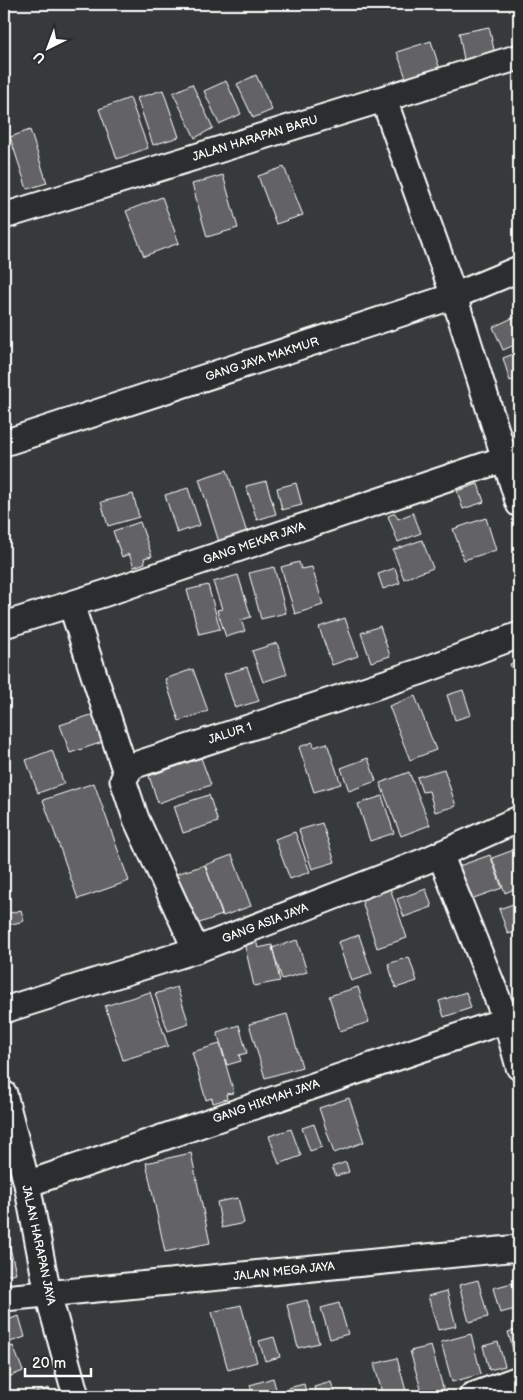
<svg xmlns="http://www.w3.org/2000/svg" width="523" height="1400" viewBox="0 0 523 1400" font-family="'Balsamiq Sans',sans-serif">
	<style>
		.building { fill: #636465; stroke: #fff }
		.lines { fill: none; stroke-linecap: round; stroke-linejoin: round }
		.street-casing { stroke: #fff; stroke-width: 29 }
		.street { stroke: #2a2d2e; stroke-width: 25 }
		.labels { text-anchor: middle; stroke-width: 4; stroke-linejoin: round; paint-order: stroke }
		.street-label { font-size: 12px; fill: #fff; stroke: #2a2d2e }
	</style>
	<rect width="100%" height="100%" fill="#373a3b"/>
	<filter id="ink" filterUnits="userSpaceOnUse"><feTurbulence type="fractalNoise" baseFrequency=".02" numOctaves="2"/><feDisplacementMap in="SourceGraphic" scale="10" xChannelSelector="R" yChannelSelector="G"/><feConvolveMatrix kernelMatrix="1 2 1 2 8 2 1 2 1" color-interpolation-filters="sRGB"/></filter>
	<g filter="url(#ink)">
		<path class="building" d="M489 27 496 59 465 65 459 33Z
			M431 41 442 76 409 87 397 52Z
			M256 75 272 110 253 118 237 84Z
			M226 81 241 114 219 124 204 91Z
			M192 84 213 128 195 138 173 93Z
			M163 90 179 137 153 145 137 98Z
			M130 98 148 148 117 159 99 109Z
			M30 130 47 183 27 189 10 137Z
			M284 167 303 215 276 224 258 176Z
			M223 175 238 228 207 237 192 184Z
			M162 197 179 243 144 256 126 211Z
			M519 315V343L503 350 493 327Z
			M519 352V378L510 381 503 358Z
			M227 470 247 533 219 542 199 479Z
			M266 481 276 514 257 520 246 486Z
			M296 483 302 505 282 510 277 488Z
			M478 484 484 502 463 509 457 491Z
			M188 488 200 525 177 533 165 495Z
			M133 494 139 517 108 526 101 502Z
			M395 513 398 519 413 513 421 533 398 542 388 516Z
			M486 518 496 550 464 560 453 529Z
			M140 522 152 556 144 558 145 563 134 567 129 554 122 557 113 531Z
			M422 540 433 568 404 579 393 550Z
			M299 562 301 569 312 567 323 605 295 614 281 567Z
			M274 567 286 613 261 619 249 573Z
			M395 568 400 583 383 589 378 574Z
			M238 575 251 617 241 620 245 631 226 637 217 610 222 609 213 582Z
			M208 585 220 629 199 634 187 590Z
			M345 618 358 656 332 665 319 627Z
			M380 626 390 656 371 662 361 633Z
			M277 643 287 674 263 682 252 651Z
			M519 660V687L510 664Z
			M247 667 259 701 235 708 224 674Z
			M193 669 208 711 179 721 165 679Z
			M463 690 471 715 455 720 447 695Z
			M415 696 436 750 410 760 389 706Z
			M100 712 109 740 70 753 60 725Z
			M313 742 314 747 327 743 341 784 314 792 299 747Z
			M52 750 64 784 38 793 26 760Z
			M201 758 211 785 158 803 149 776Z
			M368 758 376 781 349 791 341 768Z
			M444 769 456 806 435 812 429 791 422 792 417 777Z
			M409 772 430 825 401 836 380 783Z
			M94 783 129 881 78 899 43 800Z
			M209 795 218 822 183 833 174 806Z
			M382 796 394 833 370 841 358 804Z
			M322 823 335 862 312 869 299 830Z
			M295 832 310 872 290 879 275 839Z
			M519 848V887L505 893 492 858Z
			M232 855 251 906 223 916 205 865Z
			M490 855 502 888 471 899 459 866Z
			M205 865 222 915 194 925 176 874Z
			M389 885 407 938 377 948 360 895Z
			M426 889 432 907 404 917 397 899Z
			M519 902V931L508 934 499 909Z
			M21 910 24 921 4 926V915Z
			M359 935 372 974 351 981 338 942Z
			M255 936 258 948 272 945 280 981 254 986 243 938Z
			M297 940 307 972 282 979 272 948Z
			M409 957 417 981 396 988 388 964Z
			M177 987 189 1024 168 1031 155 994Z
			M358 987 369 1022 340 1031 329 996Z
			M150 992 168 1046 123 1060 105 1006Z
			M466 992 471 1008 444 1017 439 1001Z
			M287 1014 302 1067 265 1078 249 1024Z
			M239 1025 247 1053 239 1055 241 1061 227 1065 217 1032Z
			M220 1044 234 1093 226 1094 227 1099 213 1103 212 1098 206 1100 192 1052Z
			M349 1098 364 1142 334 1153 319 1108Z
			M314 1124 322 1147 310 1151 302 1128Z
			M291 1129 301 1156 279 1164 269 1136Z
			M191 1153 210 1243 165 1252 146 1163Z
			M346 1162 349 1172 336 1176 332 1167Z
			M238 1198 244 1223 222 1228 217 1202Z
			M4 1222 16 1273 4 1276Z
			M478 1280 488 1317 469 1322 459 1285Z
			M512 1283 519 1308 500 1313 493 1288Z
			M447 1291 456 1326 438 1330 428 1296Z
			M307 1300 319 1343 298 1348 287 1305Z
			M339 1303 348 1334 330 1339 321 1308Z
			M241 1305 257 1362 228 1370 212 1312Z
			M19 1316 25 1337 4 1344V1321Z
			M519 1329V1366H518L508 1332Z
			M471 1334 481 1374 452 1382 441 1342Z
			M274 1337 280 1357 265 1361 259 1341Z
			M498 1342 505 1366 489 1370 483 1346Z
			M13 1346 23 1371 4 1379V1349Z
			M431 1346 444 1391 423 1396 410 1351Z
			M397 1358 406 1391 383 1396 374 1364Z
			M273 1378 278 1396H253L250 1385Z
			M331 1382 336 1396H317L314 1387Z
			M304 1384 307 1396H290L288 1388Z
			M49 1388 51 1396H22Z"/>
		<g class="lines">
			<defs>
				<path id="street" d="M384 100 454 296 519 504
					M4 216 519 57
					M4 443 454 296 519 269
					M71 604 126 773
					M4 625 106 593 504 459
					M440 854 506 1020 519 1067
					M196 950 136 819 123 780 132 766 422 671 519 635
					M4 1010 196 950 425 861 519 819
					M4 1094 27 1184 48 1294 76 1396
					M27 1184 506 1020
					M4 1298 519 1248
					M472 1396 519 1379"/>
			</defs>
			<use href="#street" class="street-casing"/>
			<use href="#street" class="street"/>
		</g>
	</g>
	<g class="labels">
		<g class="street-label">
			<text transform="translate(255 138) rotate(-17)" y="4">JALAN HARAPAN BARU</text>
			<text transform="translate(262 359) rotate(-18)" y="4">GANG JAYA MAKMUR</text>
			<text transform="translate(254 543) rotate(-19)" y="4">GANG MEKAR JAYA</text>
			<text transform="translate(230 733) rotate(-18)" y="4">JALUR 1</text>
			<text transform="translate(265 923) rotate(-21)" y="4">GANG ASIA JAYA</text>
			<text transform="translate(266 1101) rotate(-19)" y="4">GANG HIKMAH JAYA</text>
			<text transform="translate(39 1245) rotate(78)" y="4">JALAN HARAPAN JAYA</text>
			<text transform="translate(284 1271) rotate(-6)" y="4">JALAN MEGA JAYA</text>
		</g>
	</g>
	<rect width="523" height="1400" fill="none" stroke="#2a2d2e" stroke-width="20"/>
	<rect x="10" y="10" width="503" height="1380" fill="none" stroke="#fff" stroke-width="2" filter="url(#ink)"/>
	<g transform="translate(48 48) rotate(222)" stroke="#2a2d2e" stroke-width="4" paint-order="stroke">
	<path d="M0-4L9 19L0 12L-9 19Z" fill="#ffffff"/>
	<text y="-8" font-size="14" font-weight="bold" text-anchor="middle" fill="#ffffff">U</text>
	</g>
	<path d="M25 1368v8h66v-8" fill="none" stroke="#ffffff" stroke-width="2.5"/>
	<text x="32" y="1368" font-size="15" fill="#ffffff" stroke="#2a2d2e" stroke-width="4" paint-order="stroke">20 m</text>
</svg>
